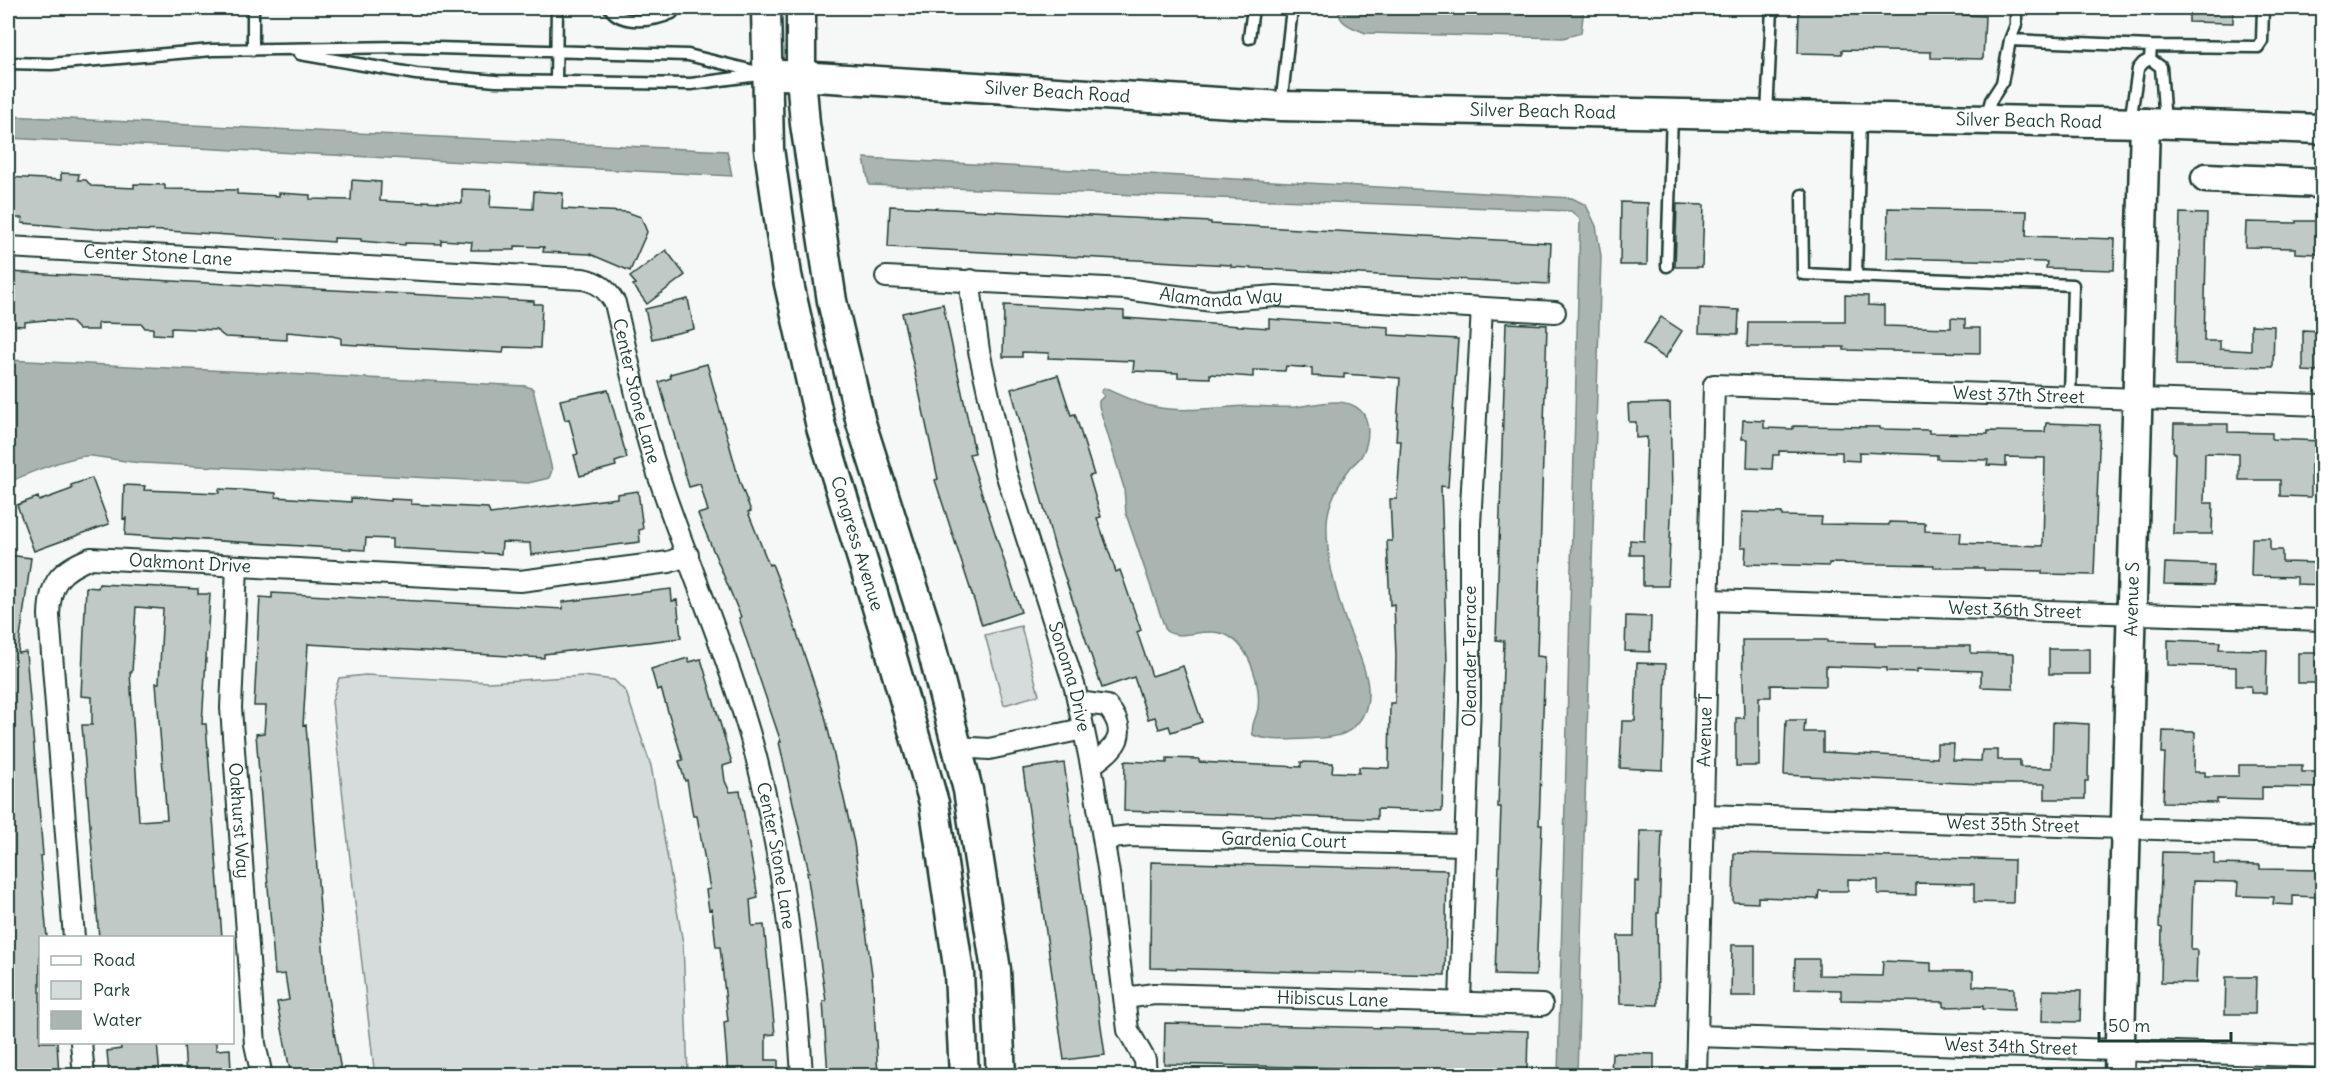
<svg xmlns="http://www.w3.org/2000/svg" width="2330" height="1083" viewBox="0 0 2330 1083" font-family="Delius,sans-serif">
	<style>
		.green { fill: #d6dcdb; stroke: #7a8c88; stroke-width: 1.5 }
		.water { fill: #aab5b1; stroke: #72857f; stroke-width: 1.5 }
		.building { fill: #c0c9c6; stroke: #1f3d34; stroke-width: 1.5; fill-rule: evenodd }
		.lines { fill: none; stroke-linecap: round; stroke-linejoin: round }
		.lane-casing { stroke: #1f3d34; stroke-width: 15 }
		.street-casing { stroke: #1f3d34; stroke-width: 24 }
		.secondary-casing { stroke: #1f3d34; stroke-width: 33 }
		.lane { stroke: #fff; stroke-width: 10 }
		.street { stroke: #fff; stroke-width: 20 }
		.secondary { stroke: #fff; stroke-width: 28 }
		.labels { text-anchor: middle; stroke-width: 5; stroke-linejoin: round; paint-order: stroke }
		.street-label { font-size: 18px; fill: #1f3d34; stroke: #fff }
	</style>
	<rect width="100%" height="100%" fill="#f6f7f7"/>
	<filter id="ink" filterUnits="userSpaceOnUse"><feTurbulence type="fractalNoise" baseFrequency=".0167" numOctaves="2"/><feDisplacementMap in="SourceGraphic" scale="12" xChannelSelector="R" yChannelSelector="G"/><feConvolveMatrix kernelMatrix="1 2 1 2 8 2 1 2 1" color-interpolation-filters="sRGB"/></filter>
	<g filter="url(#ink)">
		<path class="green" d="M1021 626 1039 695 1004 705 985 635Z
			M365 675 489 682 583 676 614 680 626 692 651 766 683 943 688 1075H377L374 1069 332 701 339 678Z"/>
		<path class="water" d="M1339 8H1584L1581 33 1563 38 1366 33C1354 28 1337 24 1339 8Z
			M8 116 727 151 732 176 8 138Z
			M864 158 1572 198 1586 205 1596 226 1601 256 1577 1075H1558L1580 219 1571 211 869 185Z
			M8 360 526 386 533 389 552 470 549 478 528 483 143 463C126 462 109 458 92 456 77 454 20 475 8 484Z
			M1104 388C1120 395 1138 404 1155 407 1186 413 1218 407 1249 406 1265 406 1280 408 1295 407 1314 405 1345 395 1360 410 1371 420 1369 441 1363 453 1361 459 1355 462 1351 467 1339 482 1327 505 1327 524 1326 555 1334 585 1343 613 1353 646 1385 692 1357 724 1347 735 1335 737 1321 738 1300 739 1272 743 1253 735 1250 725 1257 717 1258 708 1261 685 1250 649 1230 637 1208 624 1182 642 1166 631L1126 514 1124 488 1099 406V401L1104 396 1101 392Z"/>
		<path class="building" d="M1806 8H1943V14L1985 16 1983 59 1931 58V52L1842 50V54L1798 53 1799 9Z
			M2189 8H2233V23L2189 22Z
			M61 173 79 174 78 180H86L91 186 134 188V184L165 185V189L237 190V194L279 196V193L310 195V199L351 200 352 180 381 182 380 201 423 203V201L462 203V189L491 190 490 207 533 209 534 191 563 193 562 209 627 212 641 217 647 232 630 271 590 254 543 252 544 247 515 246V250H471L472 242 441 240V244L405 243V245L361 241V239L334 238V242L168 231 95 229 22 223 23 218H8V177L61 180Z
			M1621 202 1648 203 1647 265H1620Z
			M1677 204 1704 205 1702 267H1675Z
			M890 206 1211 222V224L1551 243 1549 284 1231 267V265L888 247Z
			M1888 208 2027 211 2026 236 2115 239 2114 270 2046 268 2047 262 1887 258Z
			M2180 213 2207 214 2204 341H2220V349L2251 351V325L2274 326 2273 367 2176 365Z
			M2296 221H2318L2317 254 2295 253V248L2245 247 2246 222 2296 223Z
			M666 250 685 275 647 304 633 285 636 284 630 277Z
			M9 272 534 301V304H542L540 348 504 347 503 353 341 344V338L332 336 287 332V340L225 337 216 330 171 328V335L153 334V328H145L142 324 98 323V330H79L70 321 45 320 25 322V326L8 325Z
			M1845 295 1868 296V305L1884 306V326L1951 328V318L1965 319V328H1980V353L1844 350V347H1747L1748 322H1845Z
			M688 299 694 329 652 339 645 309Z
			M943 304 975 453 969 454 1021 612 982 625 935 480 938 479 902 313Z
			M1004 305 1124 311V318L1269 328V319L1355 325 1389 327V335L1458 339 1448 487 1441 486 1447 662 1442 811 1377 809V819L1124 811 1125 761 1167 763V758L1199 759V762L1301 767V762L1333 763 1332 772 1359 773V767L1389 768 1390 703H1395L1396 656 1394 604 1390 605 1387 541H1392L1390 499H1397L1401 441H1396L1400 378 1344 374V378L1312 376V368L1286 366 1285 371 1253 370V377L1210 374V378L1178 377V373L1133 371 1134 361 1048 358 1049 353 1022 352V357H1003Z
			M1700 308 1739 310 1738 334 1699 333Z
			M1661 317 1682 331 1665 358 1643 344Z
			M1506 323 1547 325 1537 656 1545 657 1539 825H1542L1536 976 1495 975 1501 807H1498L1504 641 1496 640Z
			M2303 330 2322 331V372L2303 371Z
			M707 364 740 483 751 511 748 512 769 565 772 564 783 592 825 716 854 843 872 974 878 1076H828L823 1001H826L807 872H809L779 742H781L739 618 741 617 698 514 708 511 700 484 689 487 659 382 671 378 670 374Z
			M1058 375 1071 415 1075 414 1094 475 1089 476 1101 517 1097 518 1116 572 1120 570 1141 630 1137 632 1152 676 1183 666 1202 722 1171 732 1169 726 1159 729 1155 717 1148 719 1134 677 1102 688 1055 548 1011 389Z
			M608 390 627 458 615 462 616 466 580 476 574 455 578 454 569 419 565 420 560 400Z
			M1670 403 1672 495 1668 586H1643V555H1630V540L1644 541 1647 437 1636 438V422H1629L1628 404Z
			M1743 420 1764 421V428L1793 429V426L1880 427V429L1929 430V433L1988 434V431L2045 432 2046 423 2100 425 2094 575 2042 574V571L1984 570V568H1934V565L1829 563V566L1745 564 1746 547H1741L1742 512 1782 513V516L1822 517 1821 524 1889 525V522L1925 523V531L1961 532 1960 543 2043 546 2045 458 2006 457V466L1987 465 1988 460 1937 459V455L1859 452V461L1842 460V452L1779 451V455H1773L1772 469 1747 468 1748 439H1742Z
			M2174 424H2228V432L2272 433V439L2322 441V465H2311V497L2280 496V480H2239V454L2205 453 2204 503H2213L2212 534H2173L2175 453H2173Z
			M92 478 109 524 34 551 17 505 38 497 39 501 72 489 71 485Z
			M124 485 145 486 144 490 219 493V489L241 490 276 493V497L351 502V498L391 501V499L411 500V504L488 508 490 514 617 498V494L638 491 643 529 639 530 640 542 531 555 530 543 502 542 501 554 392 548V539L366 538 365 550 125 535 126 518 123 519Z
			M2252 538H2270V550H2282V562L2322 563V585L2297 584V577L2251 576Z
			M8 555 31 558 18 653 26 652 43 855 40 856 47 938H40V1042H57L59 1076H9Z
			M2165 563 2214 565 2213 585 2164 584Z
			M99 584 198 589V594H210L202 724H206L222 938H99L82 725H92V697L81 696 86 587 98 588ZM136 607 163 609 159 683H156L167 819 139 821 130 672H132Z
			M671 589 672 601 677 600 681 638 544 654V658L308 644 303 726 306 725 326 987 342 1076H291L277 1002 289 1000 285 974 275 975 256 734 264 733 266 706H254L260 597 272 598V593L563 609 562 602Z
			M1626 616 1651 617 1650 652 1625 651Z
			M1742 640H1827V642L1875 643V646H1971V653L2013 654V688L1981 687V671L1917 669V672L1887 671V668L1826 666V686L1771 685V697H1759V766H1736V718H1744Z
			M2168 640 2220 642 2219 649 2267 650 2266 693H2251V686H2236V667L2168 665Z
			M2049 649H2090V674H2049Z
			M2298 653H2321V683H2298Z
			M688 658 689 662 701 659 732 763 723 766 725 781 730 792 740 791 758 898 750 900 752 926 764 925 775 1034 766 1035V1060H778V1076H728L724 1022 728 1021 720 947H716L712 909 709 910 706 890 710 889 697 816H693L687 780 685 781 679 761 683 760 661 689 657 690 651 669Z
			M1637 663 1666 664 1663 770 1620 768 1622 721H1635Z
			M1786 720H1805L1804 732H1823V752L1937 758V744H1954L1953 760 1981 761 1982 750H1998V760H2020V767L2052 768 2053 722 2089 724 2088 781H2085V799H2045V784H1981L1784 775Z
			M2163 731 2195 732 2194 772H2205V776H2239V765H2302V772H2322V788L2262 787V800L2217 799V803L2163 802 2165 753H2162Z
			M1064 763 1105 1055 1064 1060 1023 769Z
			M1640 831H1662L1659 913H1657L1658 1005 1620 1004 1618 936H1634L1635 881 1639 882Z
			M2162 852 2214 853V864L2260 865V869L2319 870V897L2293 896V905L2273 904 2274 897 2237 896 2238 882 2193 881 2191 950H2197L2196 983 2161 982 2162 928 2159 927Z
			M1734 853 2014 860 2013 903 1974 902V884L1916 883V895L1878 894V880L1848 879V891H1819L1818 899 1758 897V903L1733 902Z
			M1151 862 1447 870 1445 975 1150 968Z
			M1732 945H1755V996H1731Z
			M1795 959H1819V975L1882 976 1883 961 1931 963V971H1973V986L2014 988V1010L1983 1009V1006L1944 1007V1002L1841 1000V990L1794 989Z
			M2226 977H2256L2255 1014H2225Z
			M2043 990 2081 991 2080 1022 2042 1021Z
			M1165 1023 1528 1031 1527 1072 1164 1064Z
			M120 1042H157L160 1076H125V1072L109 1074 107 1051 121 1049Z
			M184 1042H216V1050L230 1049 231 1072 216 1073V1076H186Z
			M1612 1053 1654 1054V1076H1611Z"/>
		<g class="lines">
			<defs>
				<path id="lane" d="M610 8C621 26 655 21 672 13L675 8
					M1249 38 1253 8
					M2010 40 2151 46
					M253 50V8
					M300 54 416 74 496 81 691 84 758 75
					M2150 59 2151 46 2258 47 2262 41 2263 8
					M8 63 51 64 212 50 401 47 688 55 766 74
					M556 82 557 8
					M1281 106 1292 8
					M1767 115 1772 8
					M1986 118 1991 100 2002 83 2010 40 2016 25V8
					M2130 122 2138 69 2143 63 2150 59 2161 67 2165 124
					M1802 195 1803 274 2073 285 2070 396
					M1667 266 1672 114
					M1856 276 1860 118"/>
				<g id="street">
					<path id="s1" d="M8 247 583 279C599 282 607 290 615 303 630 366 642 430 664 492 694 579 731 663 755 753 783 859 796 967 802 1076"/>
					<path id="s2" d="M886 277 1126 289 1212 301 1276 296 1555 312"/>
					<path id="s3" d="M971 280V294L979 351 1006 473 1075 688 1091 765 1109 874 1128 1030 1145 1060 1146 1076"/>
					<path id="s4" d="M237 566 231 708 255 1044 262 1076"/>
					<path id="s5" d="M1709 600 2322 620"/>
					<path d="M1078 702 1107 706C1130 733 1117 748 1091 765"/>
					<path d="M957 747 989 749 1083 729"/>
					<path id="s6" d="M1703 815 2322 834"/>
					<path id="s7" d="M1104 839 1130 836 1464 845"/>
					<path id="s8" d="M74 938 49 615C50 582 60 570 91 558L520 581 669 562 688 555"/>
					<path id="s9" d="M1125 998 1154 994 1542 1005"/>
					<path id="s10" d="M1460 1002 1470 700V524L1482 308"/>
					<path id="s11" d="M1697 1036 2322 1057"/>
					<path d="M81 1042 84 1076"/>
					<path id="s12" d="M1696 1076 1714 385 2322 405"/>
				</g>
				<g id="secondary">
					<path id="s13" d="M766 8 769 149 787 275 821 427 886 636 934 803 959 973 964 1076"/>
					<path d="M801 8V76L805 124 832 301 861 423 927 630 968 790 996 970 1001 1076"/>
					<path id="s14" d="M766 74 1281 106 2145 123 2322 129"/>
					<path d="M2206 178 2322 183"/>
					<path id="s15" d="M2119 1076 2145 123"/>
				</g>
			</defs>
			<use href="#lane" class="lane-casing"/>
			<use href="#street" class="street-casing"/>
			<use href="#secondary" class="secondary-casing"/>
			<use href="#lane" class="lane"/>
			<use href="#street" class="street"/>
			<use href="#secondary" class="secondary"/>
		</g>
	</g>
	<g class="labels">
		<g class="street-label">
			<text dy="6" stroke="none"><textPath href="#s14" startOffset="292">Silver Beach Road</textPath></text>
			<text dy="6" stroke="none"><textPath href="#s14" startOffset="778">Silver Beach Road</textPath></text>
			<text dy="6" stroke="none"><textPath href="#s14" startOffset="1264">Silver Beach Road</textPath></text>
			<text dy="6" stroke="none"><textPath href="#s1" startOffset="150">Center Stone Lane</textPath></text>
			<text dy="6" stroke="none"><textPath href="#s2" startOffset="336">Alamanda Way</textPath></text>
			<text dy="6" stroke="none"><textPath href="#s1" startOffset="708">Center Stone Lane</textPath></text>
			<text dy="6" stroke="none"><textPath href="#s12" startOffset="996">West 37th Street</textPath></text>
			<text dy="6" stroke="none"><textPath href="#s13" startOffset="546">Congress Avenue</textPath></text>
			<text dy="6" stroke="none"><textPath href="#s8" startOffset="500">Oakmont Drive</textPath></text>
			<text dy="6" stroke="none"><textPath href="#s15" startOffset="477">Avenue S</textPath></text>
			<text dy="6" stroke="none"><textPath href="#s5" startOffset="306">West 36th Street</textPath></text>
			<text dy="6" stroke="none"><textPath href="#s10" startOffset="346">Oleander Terrace</textPath></text>
			<text dy="6" stroke="none"><textPath href="#s3" startOffset="410">Sonoma Drive</textPath></text>
			<text dy="6" stroke="none"><textPath href="#s12" startOffset="346">Avenue T</textPath></text>
			<text dy="6" stroke="none"><textPath href="#s4" startOffset="255">Oakhurst Way</textPath></text>
			<text dy="6" stroke="none"><textPath href="#s6" startOffset="310">West 35th Street</textPath></text>
			<text dy="6" stroke="none"><textPath href="#s7" startOffset="180">Gardenia Court</textPath></text>
			<text dy="6" stroke="none"><textPath href="#s1" startOffset="1194">Center Stone Lane</textPath></text>
			<text dy="6" stroke="none"><textPath href="#s9" startOffset="208">Hibiscus Lane</textPath></text>
			<text dy="6" stroke="none"><textPath href="#s11" startOffset="314">West 34th Street</textPath></text>
		</g>
	</g>
	<rect width="2330" height="1083" fill="none" stroke="#fff" stroke-width="30"/>
	<rect x="15" y="15" width="2300" height="1053" fill="none" stroke="#1f3d34" stroke-width="2" filter="url(#ink)"/>
	<rect x="39" y="936" width="195" height="108" fill="#ffffff" stroke="#a5b1ae" stroke-width="1.5"/>
	<rect x="51" y="956" width="30" height="9" fill="#ffffff" stroke="#a5b1ae" stroke-width="1.5"/>
	<text x="93" y="966" font-size="18" fill="#1f3d34">Road</text>
	<rect x="51" y="981" width="30" height="18" fill="#d6dcdb" stroke="#a5b1ae" stroke-width="1.5"/>
	<text x="93" y="996" font-size="18" fill="#1f3d34">Park</text>
	<rect x="51" y="1011" width="30" height="18" fill="#aab5b1" stroke="#a5b1ae" stroke-width="1.5"/>
	<text x="93" y="1026" font-size="18" fill="#1f3d34">Water</text>
	<path d="M2099 1032v9h132v-9" fill="none" stroke="#1f3d34" stroke-width="3"/>
	<text x="2108" y="1032" font-size="18" fill="#1f3d34" stroke="#ffffff" stroke-width="4.5" paint-order="stroke">50 m</text>
</svg>
